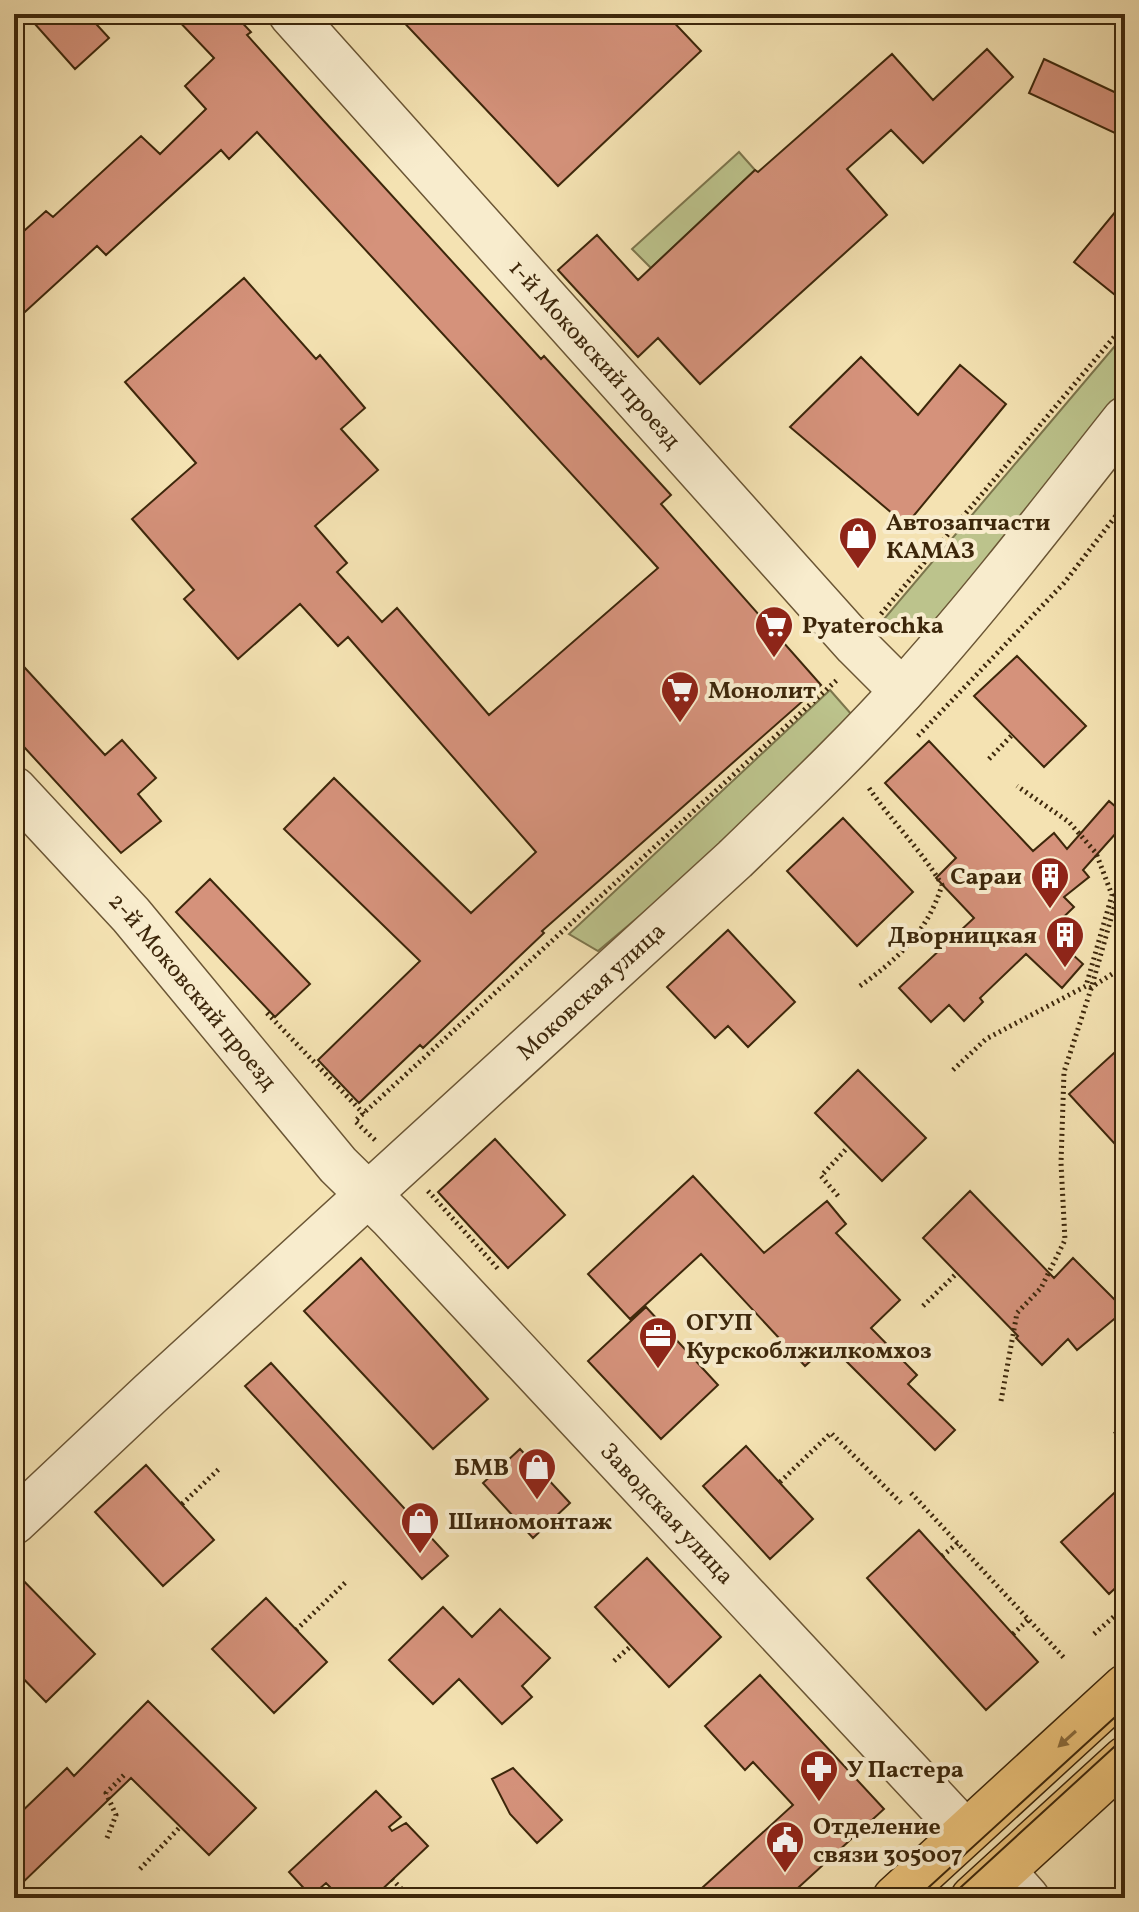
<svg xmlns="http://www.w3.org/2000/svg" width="1139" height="1912" viewBox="0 0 1139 1912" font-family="Vollkorn,serif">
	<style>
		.green { fill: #bcc38c; stroke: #7c754c; stroke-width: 2 }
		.building { fill: #d5927b; stroke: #3d270b; stroke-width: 2 }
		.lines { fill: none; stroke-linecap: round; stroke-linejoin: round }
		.minor-casing { stroke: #6b5635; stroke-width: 47 }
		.major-casing { stroke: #3d270b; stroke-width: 47 }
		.path { stroke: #3d270b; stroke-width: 5; stroke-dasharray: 2 4; stroke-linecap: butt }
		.minor { stroke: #f8eccd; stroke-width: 44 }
		.major { stroke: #eac179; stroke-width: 44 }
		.tram { stroke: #3d270b; stroke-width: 2 }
		.oneway { fill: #8b6c3c }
		.labels { text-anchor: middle; stroke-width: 8; stroke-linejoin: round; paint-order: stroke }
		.street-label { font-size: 24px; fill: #3d270b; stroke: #f8eccd }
		.poi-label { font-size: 24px; font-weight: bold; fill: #3d270b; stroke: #f8eccd; text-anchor: start }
	</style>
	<rect width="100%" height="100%" fill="#f4e2b2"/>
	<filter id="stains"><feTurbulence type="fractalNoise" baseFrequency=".0025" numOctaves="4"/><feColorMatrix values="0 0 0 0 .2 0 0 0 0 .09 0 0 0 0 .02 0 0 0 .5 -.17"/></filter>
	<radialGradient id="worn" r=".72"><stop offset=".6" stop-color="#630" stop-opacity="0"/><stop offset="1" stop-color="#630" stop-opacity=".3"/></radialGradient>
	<path class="green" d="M739 152 755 170 651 268 632 249Z
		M1125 334V389L975 576 922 634 873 632Z
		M830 690 852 715 713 854 598 951 569 934Z"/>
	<path class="building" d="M26 14H87L109 38 75 69Z
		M172 14H234L251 32 247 35 323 120 541 359 544 356 671 495 661 504 821 685 542 931 544 933 423 1048 420 1045 359 1103 318 1060 420 961 284 829 334 778 471 913 536 852 348 637 338 646 300 604 238 659 184 599 194 590 132 519 196 463 125 382 244 278 316 359 320 355 365 408 341 429 378 470 315 526 347 563 337 572 382 622 397 608 489 715 658 568 257 132 229 159 221 150 106 255 97 246 14 322V240L46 211 53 217 141 136 160 154 206 109 185 86 214 58Z
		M396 14H666L701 51 558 186Z
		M987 49 1013 77 923 163 891 130 847 169 887 215 700 384 658 338 638 357 558 270 597 235 638 280 755 170 758 172 892 54 933 100Z
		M1044 59 1125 97V117L1117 134 1029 93Z
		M1125 200V303L1074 262Z
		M861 357 918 415 960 365 1006 404 906 525 790 427Z
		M14 656 105 755 122 740 156 778 138 794 161 821 121 853 14 736Z
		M1017 656 1086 726 1044 767 974 696Z
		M929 741 1033 851 1054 833 1067 849 1109 801 1125 815V823L1083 870 1089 877 1064 897 1074 907 1048 932 1083 964 1062 988 1026 954 980 998 983 1002 964 1021 949 1005 931 1022 899 988 974 918 936 878 956 858 885 783Z
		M843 818 913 892 857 946 787 871Z
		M210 879 310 984 275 1017 176 912Z
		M728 930 795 1002 748 1047 728 1026 715 1038 667 987Z
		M1125 1043V1155L1069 1094Z
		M858 1070 926 1138 882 1181 815 1113Z
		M495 1139 565 1215 508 1268 438 1192Z
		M693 1176 764 1253 827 1201 846 1224 836 1233 900 1300 871 1328 917 1375 908 1384 955 1430 935 1450 829 1344 805 1366 701 1254 630 1319 588 1274Z
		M970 1191 1054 1278 1073 1258 1125 1310 1077 1350 1068 1339 1042 1365 1016 1338 1018 1336 923 1238Z
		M361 1258 488 1399 433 1449 304 1311Z
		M646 1307 718 1385 661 1439 588 1361Z
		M271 1363 448 1556 422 1579 245 1386Z
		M746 1446 813 1519 770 1559 703 1486Z
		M520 1449 570 1503 533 1538 483 1483Z
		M146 1465 214 1540 163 1586 95 1512Z
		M1125 1483V1579L1109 1594 1061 1542Z
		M919 1530 1038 1662 986 1710 867 1578Z
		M647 1558 721 1637 669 1687 595 1607Z
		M14 1571 95 1654 46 1702 14 1669Z
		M266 1598 327 1662 274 1713 212 1649Z
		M443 1607 472 1637 500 1609 550 1658 522 1686 532 1697 502 1724 459 1679 433 1704 389 1660Z
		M760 1675 884 1809 787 1898H691L793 1805 753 1762 745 1770 705 1726Z
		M148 1701 256 1808 209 1855 131 1778 14 1891V1819L67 1768 74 1776Z
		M513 1768 562 1820 537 1843 510 1814 492 1779Z
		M376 1791 401 1817 389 1827 392 1831 406 1823 428 1846 373 1898H341L326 1883 311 1896 289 1872Z"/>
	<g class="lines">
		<defs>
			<g id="minor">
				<path id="s1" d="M291 14 856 645 902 691"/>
				<path id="s2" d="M14 789 131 915 338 1165 391 1217 965 1832"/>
				<path id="s3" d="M14 1522 151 1393 735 859C796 800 858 741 914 678 988 595 1056 506 1125 419"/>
				<path d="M1003 1871 1027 1898"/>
			</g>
			<path id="major" d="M895 1898 1125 1687
				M973 1898 1125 1759"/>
		</defs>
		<use href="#minor" class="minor-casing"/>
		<use href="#major" class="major-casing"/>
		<path class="path" d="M881 614 1125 324
			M918 736 1064 583 1125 504
			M989 759 1012 735
			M860 986C898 959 928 931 942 885 920 848 890 820 867 785
			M1090 988 1125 966
			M267 1013 364 1114
			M953 1070 986 1039 1086 986 1112 895 1096 853 1069 822 1017 786
			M375 1140 355 1121 838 679
			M428 1191 499 1270
			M838 1196 821 1176 848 1147
			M923 1306 957 1273
			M1001 1401 1017 1313 1041 1288 1065 1240 1061 1163 1064 1072 1091 989 1125 869
			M1115 1431 1125 1443
			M780 1482 831 1433 901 1503
			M911 1493 1066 1660
			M182 1504 220 1468
			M942 1556 958 1543
			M296 1630 346 1582
			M1013 1634 1029 1619
			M1094 1634 1125 1607
			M614 1661 631 1646
			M107 1838 116 1815 106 1793 126 1773
			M140 1869 180 1827
			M392 1879 410 1898
			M217 1898C229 1888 250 1890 262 1898"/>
		<use href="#minor" class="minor"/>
		<use href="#major" class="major"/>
		<path class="tram" d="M917 1898 1125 1708
			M949 1898 1125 1737"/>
	</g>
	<defs><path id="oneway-solid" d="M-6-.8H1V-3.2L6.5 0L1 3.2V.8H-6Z" transform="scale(2)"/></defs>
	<use class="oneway" href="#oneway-solid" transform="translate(1067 1739) rotate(138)"/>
	<defs>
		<symbol id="shop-pin" viewBox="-11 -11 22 30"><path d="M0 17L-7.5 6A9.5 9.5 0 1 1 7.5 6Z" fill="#8f2418" stroke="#f8eccd"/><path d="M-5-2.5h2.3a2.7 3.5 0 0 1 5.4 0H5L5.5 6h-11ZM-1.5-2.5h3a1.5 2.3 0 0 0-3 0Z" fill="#fff"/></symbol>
		<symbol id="supermarket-pin" viewBox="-11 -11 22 30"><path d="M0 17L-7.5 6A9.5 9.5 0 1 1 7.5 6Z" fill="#8f2418" stroke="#f8eccd"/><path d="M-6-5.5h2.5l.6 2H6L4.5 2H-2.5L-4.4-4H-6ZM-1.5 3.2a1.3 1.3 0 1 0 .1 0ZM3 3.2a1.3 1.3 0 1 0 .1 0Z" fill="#fff"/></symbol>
		<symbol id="building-pin" viewBox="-11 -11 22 30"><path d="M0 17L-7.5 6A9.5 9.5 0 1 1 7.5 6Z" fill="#8f2418" stroke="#f8eccd"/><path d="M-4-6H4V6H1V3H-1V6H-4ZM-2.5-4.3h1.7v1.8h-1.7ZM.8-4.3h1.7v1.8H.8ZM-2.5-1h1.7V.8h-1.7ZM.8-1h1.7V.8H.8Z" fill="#fff"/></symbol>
		<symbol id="office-pin" viewBox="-11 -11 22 30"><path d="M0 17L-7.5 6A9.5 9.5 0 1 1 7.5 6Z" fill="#8f2418" stroke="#f8eccd"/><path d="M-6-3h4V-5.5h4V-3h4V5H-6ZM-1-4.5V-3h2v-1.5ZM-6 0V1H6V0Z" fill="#fff"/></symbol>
		<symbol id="pharmacy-pin" viewBox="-11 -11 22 30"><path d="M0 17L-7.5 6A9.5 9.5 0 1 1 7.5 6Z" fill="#8f2418" stroke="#f8eccd"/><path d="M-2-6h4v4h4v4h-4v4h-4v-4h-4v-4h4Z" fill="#fff"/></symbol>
		<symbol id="civic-pin" viewBox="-11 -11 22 30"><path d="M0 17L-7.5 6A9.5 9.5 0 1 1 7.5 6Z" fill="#8f2418" stroke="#f8eccd"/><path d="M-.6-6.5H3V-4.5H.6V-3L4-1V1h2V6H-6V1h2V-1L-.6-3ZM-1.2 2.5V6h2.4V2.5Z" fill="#fff"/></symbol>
	</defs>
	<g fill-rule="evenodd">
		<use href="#shop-pin" x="836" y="514" width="44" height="60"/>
		<use href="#supermarket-pin" x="752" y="603" width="44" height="60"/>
		<use href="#supermarket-pin" x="658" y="668" width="44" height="60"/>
		<use href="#building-pin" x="1028" y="854" width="44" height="60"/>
		<use href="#building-pin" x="1043" y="913" width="44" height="60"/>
		<use href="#office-pin" x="636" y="1314" width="44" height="60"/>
		<use href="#shop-pin" x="515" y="1445" width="44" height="60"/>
		<use href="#shop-pin" x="398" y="1499" width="44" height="60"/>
		<use href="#pharmacy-pin" x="797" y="1747" width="44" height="60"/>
		<use href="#civic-pin" x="763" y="1818" width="44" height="60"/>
	</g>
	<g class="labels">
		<g class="street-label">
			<text dy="8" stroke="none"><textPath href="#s1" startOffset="456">1-й Моковский проезд</textPath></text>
			<text dy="8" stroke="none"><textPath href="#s2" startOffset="270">2-й Моковский проезд</textPath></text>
			<text dy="8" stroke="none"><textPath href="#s3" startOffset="784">Моковская улица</textPath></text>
			<text dy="8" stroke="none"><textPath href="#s2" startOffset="976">Заводская улица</textPath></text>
		</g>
		<g class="poi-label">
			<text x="886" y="530">Автозапчасти<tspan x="886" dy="28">КАМАЗ</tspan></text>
			<text x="802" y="633">Pyaterochka</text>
			<text x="708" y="698">Монолит</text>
			<text x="1022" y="884" text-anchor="end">Сараи</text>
			<text x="1037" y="943" text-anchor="end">Дворницкая</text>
			<text x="686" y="1330">ОГУП<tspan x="686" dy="28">Курскоблжилкомхоз</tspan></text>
			<text x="509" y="1475" text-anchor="end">БМВ</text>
			<text x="448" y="1529">Шиномонтаж</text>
			<text x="847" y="1777">У Пастера</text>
			<text x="813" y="1834">Отделение<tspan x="813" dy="28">связи 305007</tspan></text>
		</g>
	</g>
	<rect width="1139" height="1912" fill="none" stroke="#f4e2b2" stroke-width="48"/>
	<rect x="16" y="16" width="1107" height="1880" fill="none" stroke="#3d270b" stroke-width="4"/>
	<rect x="24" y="24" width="1091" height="1864" fill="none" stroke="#3d270b" stroke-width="2"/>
	<rect width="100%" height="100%" filter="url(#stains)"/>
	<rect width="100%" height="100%" fill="url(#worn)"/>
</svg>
